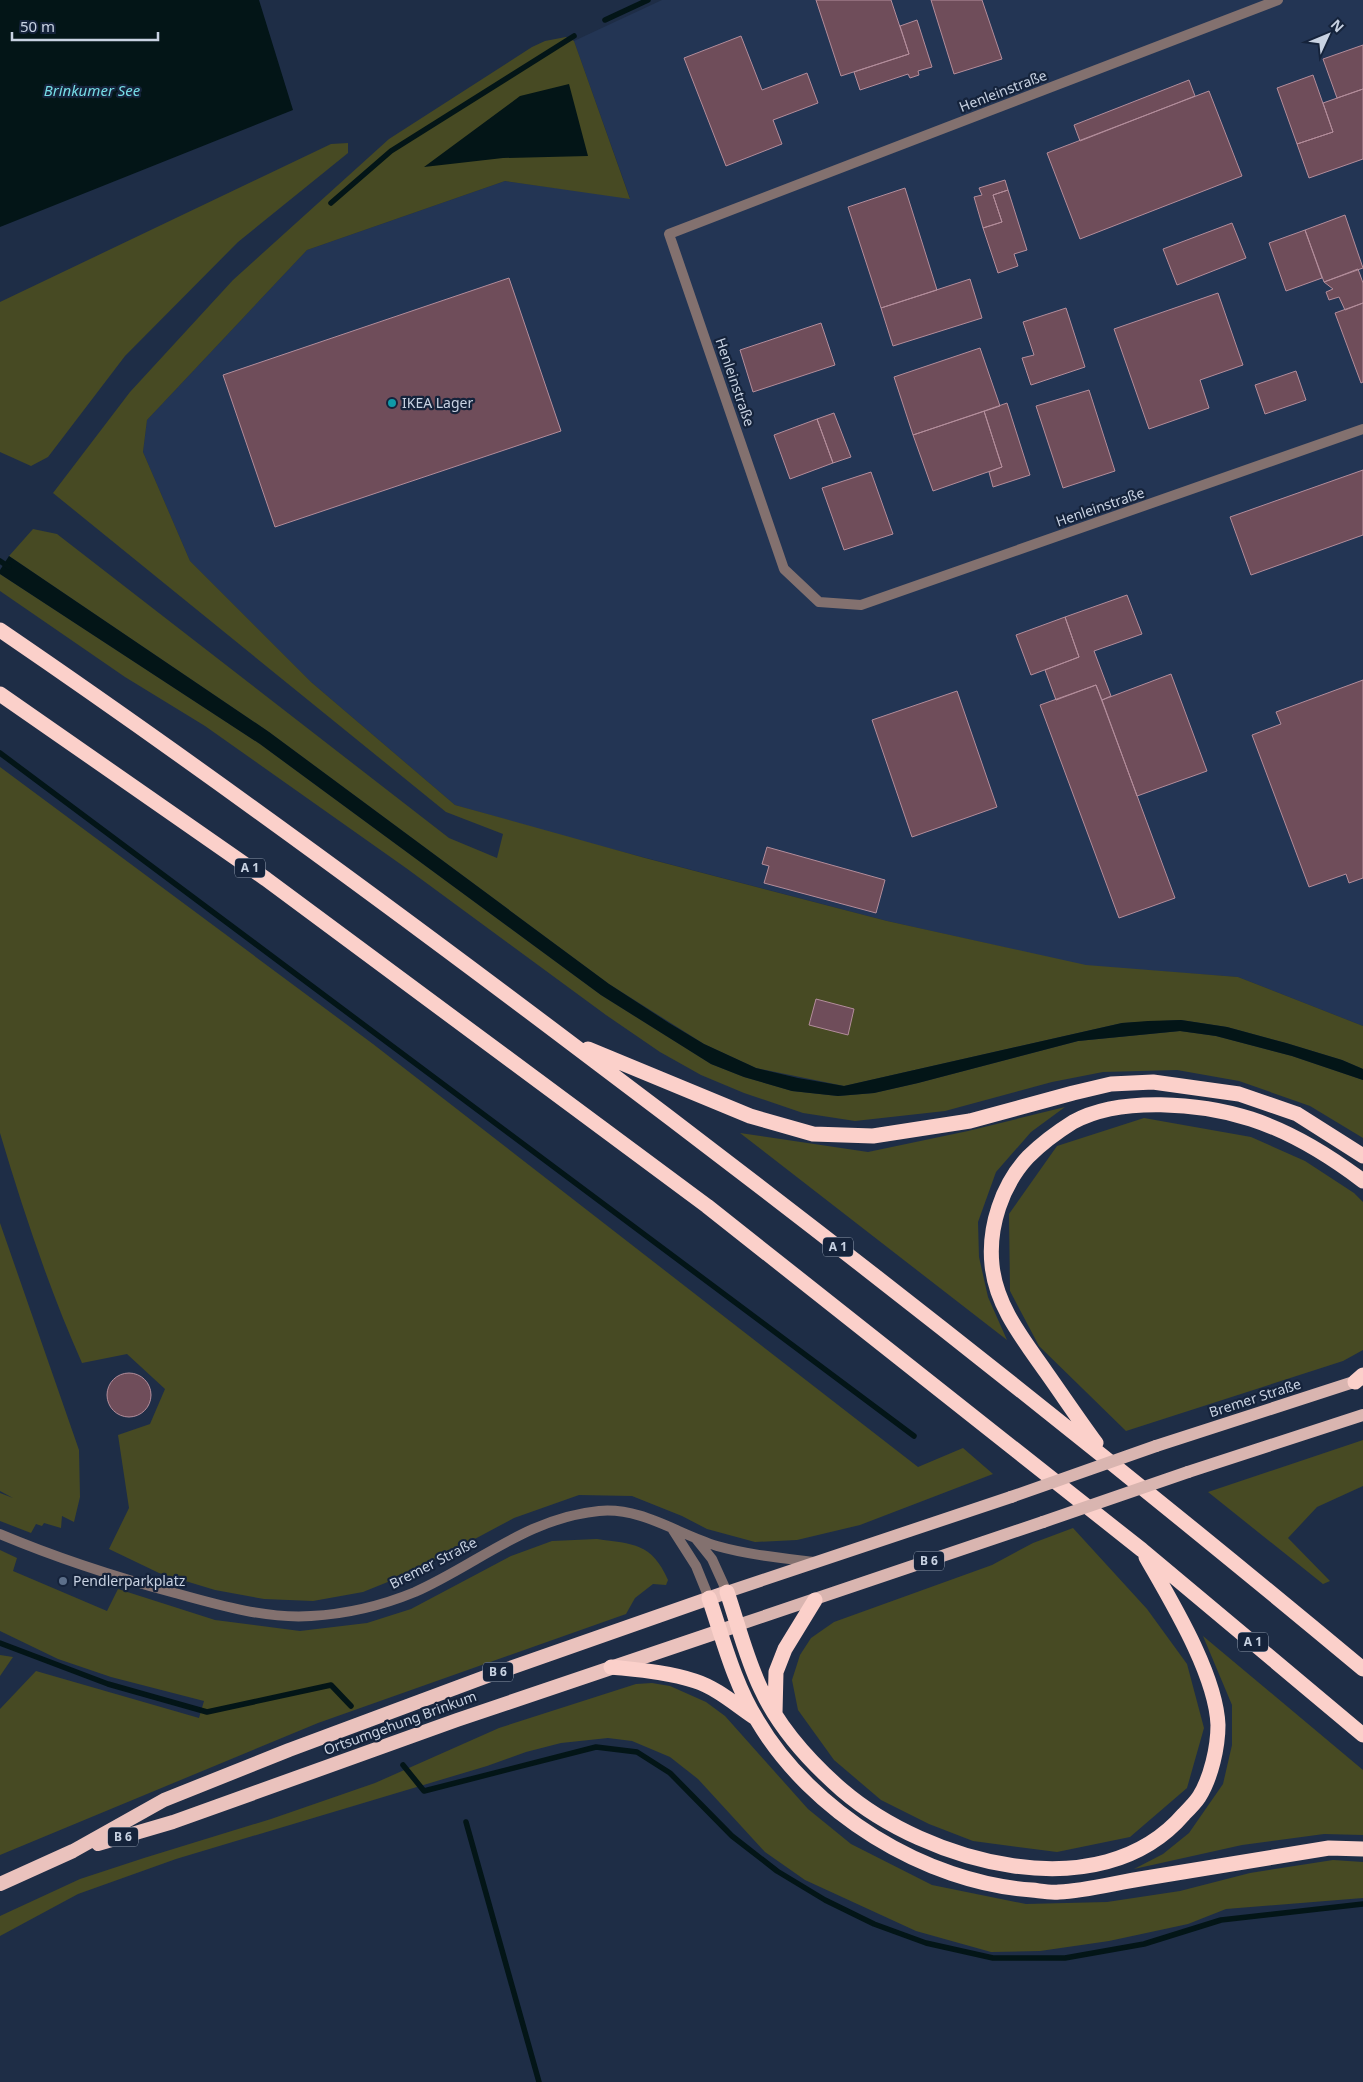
<svg xmlns="http://www.w3.org/2000/svg" width="1363" height="2082" viewBox="0 0 1363 2082" font-family="'Noto Sans',sans-serif">
	<style>
		.built { fill: #233554 }
		.green { fill: #474a23 }
		.water { fill: #031517 }
		.lines { fill: none; stroke-linecap: round; stroke-linejoin: round }
		.stream { stroke: #031517; stroke-width: 5.5 }
		.building { fill: #6f4d5a; stroke: #b38d9b }
		.minor { stroke: #83716f; stroke-width: 10 }
		.tertiary { stroke: #83716f; stroke-width: 10 }
		.primary { stroke: #d9b5b0; stroke-width: 12 }
		.trunk { stroke: #eac2bd; stroke-width: 14 }
		.motorway { stroke: #fbd0ca; stroke-width: 15 }
		.primary-bridge { stroke: #d9b5b0; stroke-width: 12 }
		.culture-dot { fill: #0f9aa8; stroke: #15233b; stroke-width: 2 }
		.service-dot { fill: #5c6f8a; stroke: #15233b; stroke-width: 2 }
		.labels { text-anchor: middle; stroke-width: 4.5; stroke-linejoin: round; paint-order: stroke }
		.shield { fill: #15233b; stroke: #929eb0; stroke-width: 1 }
		.shield-label { font-size: 12px; font-weight: bold; fill: #c8d2e2 }
		.street-label { font-size: 14px; fill: #c8d2e2; stroke: #15233b }
		.poi-label { font-size: 14px; fill: #c8d2e2; stroke: #15233b; text-anchor: start }
		.water-label { font-size: 15px; font-style: italic; fill: #76dce6; stroke: #15233b }
	</style>
	<rect width="100%" height="100%" fill="#1e2d46"/>
	<path class="built" d="M662 0H1363V1026L1238 977 1086 966 887 921 577 840 455 805 311 682 190 561 143 452 147 420 307 250 505 181 630 198 574 41Z"/>
	<path class="green" d="M566 37 574 41 630 199 505 181 307 250 147 420 143 452 190 561 311 682 455 805 645 858 887 921 1086 965 1238 977 1363 1026V1069L1342 1060 1286 1043 1227 1027 1181 1020 1122 1023 844 1086 756 1068 704 1044 609 984 269 732 9 556 33 529 57 534 449 838 497 858 503 834 446 812 53 493 130 392 233 280 389 139 532 47 545 41Z
		M348 143V153L238 242 125 356 48 457 31 466 0 452V302L331 144Z
		M0 574 260 744 601 995 711 1064 744 1077 792 1091 838 1096 874 1093 918 1083 1078 1041 1180 1031 1216 1036 1292 1056 1363 1080V1138L1310 1106 1239 1081 1177 1070 1103 1072 1052 1082 945 1111 855 1121 803 1113 744 1093 701 1075 660 1052 606 1015 406 868 205 726 125 677 0 591Z
		M0 767 373 1044 918 1467 963 1448 993 1474 860 1525 797 1540 755 1542 707 1529 682 1516 632 1496 579 1495 514 1518 415 1571 363 1592 313 1601 264 1599 215 1590 159 1573 109 1549 129 1508 118 1435 150 1424 165 1389 127 1354 82 1363C49 1289 23 1210 0 1133Z
		M1065 1107 1031 1132 996 1172 978 1222 979 1257 988 1297 1007 1340 740 1133 868 1152 968 1131Z
		M1144 1118 1251 1137 1305 1161 1354 1193 1363 1202V1350L1343 1361 1126 1431 1039 1346 1010 1291 1009 1214 1057 1146Z
		M0 1223 79 1450 80 1497 74 1522 62 1516 61 1528 44 1523 42 1526 36 1524 31 1533 0 1521V1493L13 1498 0 1491Z
		M1363 1440V1486L1317 1507 1288 1538 1330 1581 1323 1584 1208 1492Z
		M1073 1528 1147 1609 1187 1664 1204 1728 1187 1788 1130 1837 1057 1852 973 1841 929 1824 881 1800 834 1760 798 1710 792 1680 800 1655 811 1638 834 1622 992 1565 1033 1543Z
		M597 1539C633 1544 652 1543 668 1580L666 1585 653 1584 635 1598 626 1614 318 1723 0 1855V1709L36 1671 199 1718 204 1701 111 1677 58 1659 0 1631V1550L17 1558 13 1571 107 1611 118 1589 215 1620 300 1631 367 1623 411 1609 511 1556 552 1541Z
		M1203 1636 1363 1770V1835L1324 1834 1242 1845 1134 1869 1163 1854 1189 1833 1223 1784 1232 1745V1705Z
		M0 1655 13 1657 0 1676Z
		M652 1683 670 1686 706 1702 725 1716 808 1809 851 1844 932 1885 1026 1904 1107 1902 1180 1891 1250 1873 1333 1860 1363 1862V1898L1226 1909 1188 1924 1109 1941 1040 1951 991 1952 916 1931 805 1880 765 1852 698 1779 670 1757 632 1741 608 1738 561 1743 526 1752 487 1766 176 1859 78 1894 0 1936V1916L80 1879 144 1858 271 1819 375 1783 499 1728 636 1684Z"/>
	<path class="water" d="M0 0H259L293 110 0 227Z
		M569 84 588 156 503 158 424 167 520 96Z
		M9 556 269 732 609 984 669 1023 704 1044 756 1068 798 1078 844 1086 1122 1023 1148 1021 1181 1020 1227 1027 1286 1043 1342 1060 1363 1069V1080L1292 1056 1216 1036 1180 1031 1078 1041 918 1083 874 1093 838 1096 792 1091 744 1077 711 1064 601 995 260 744 0 574V570Z"/>
	<g class="lines">
		<path class="stream" d="M605 20 648 0
			M331 203 391 151 574 36
			M0 561 9 567
			M0 753 914 1436
			M0 1643 108 1684 207 1712 331 1685 351 1706
			M403 1765 424 1791 596 1747 637 1752 670 1773 732 1836 777 1871 825 1900 874 1924 926 1943 993 1958H1065L1144 1944 1221 1920 1363 1904
			M466 1822 539 2082"/>
	</g>
	<path class="building" d="M816 0H891L909 54 841 76Z
		M931 0H982L1002 59 954 74Z
		M917 20 932 67 918 71 919 75 910 78 908 74 860 90 854 72 909 54 900 26Z
		M741 36 762 90 807 73 818 103 773 120 782 144 726 166 684 58Z
		M1363 45V89L1337 98 1323 59Z
		M1313 75 1333 132 1297 144 1277 88Z
		M1189 80 1195 96 1080 141 1074 125Z
		M1363 89V159L1309 178 1297 144 1333 132 1323 103Z
		M1209 91 1242 176 1080 239 1047 153Z
		M1005 180 1008 190 993 195 1002 222 983 228 974 197 982 195 979 188Z
		M905 188 937 290 881 308 848 207Z
		M1008 190 1027 250 1014 254 1018 266 998 273 983 228 1002 222 993 195Z
		M1345 215 1363 268 1324 282 1305 230Z
		M1232 223 1246 258 1177 285 1163 249Z
		M1305 230 1322 278 1286 291 1269 243Z
		M1358 269 1363 283V303L1345 310 1339 297 1329 300 1326 292 1333 289 1324 282Z
		M509 278 561 431 275 527 223 375Z
		M970 279 982 318 893 346 881 308Z
		M1218 293 1243 365 1200 380 1209 408 1149 429 1114 329Z
		M1363 303V382L1361 383 1335 313Z
		M1066 308 1085 367 1031 385 1022 358 1034 355 1023 322Z
		M821 323 835 365 753 392 740 350Z
		M980 348 1000 406 913 435 894 377Z
		M1296 371 1306 400 1265 414 1255 385Z
		M1089 390 1115 471 1063 488 1036 406Z
		M1007 403 1030 475 993 487 989 472 1002 467 984 411Z
		M984 411 1002 467 933 491 913 435Z
		M834 413 851 457 833 463 817 419Z
		M817 419 833 463 790 479 774 435Z
		M1363 470V535L1251 575 1230 517Z
		M871 472 893 534 844 550 822 488Z
		M1127 595 1142 634 1094 651 1111 696 1102 700 1096 685 1056 700 1045 670 1079 657 1065 617Z
		M1065 617 1079 657 1031 675 1016 635Z
		M1171 674 1207 771 1137 796 1102 700Z
		M1363 680V878L1349 883 1346 874 1309 887 1252 735 1281 724 1276 712Z
		M1096 685 1175 898 1119 918 1040 705Z
		M957 691 997 807 912 837 872 720Z
		M767 847 885 880 876 913 764 883 769 866 762 864Z
		M816 999 854 1009 848 1035 809 1025Z
		M107 1395a22 22 0 1 1 44 0a22 22 0 1 1-44 0Z"/>
	<g class="lines">
		<path class="minor" d="M1278 0 669 234 784 569 819 602 861 605 1363 429"/>
		<path class="tertiary" d="M673 1530 696 1566 709 1598
			M0 1534C57 1558 116 1577 175 1593 218 1605 266 1619 311 1616 347 1614 381 1606 415 1592 478 1564 527 1518 599 1511 642 1507 677 1534 717 1546 749 1555 782 1558 815 1562
			M696 1539 712 1559 727 1592"/>
		<path class="primary" d="M1156 1446 1363 1379
			M1188 1472 1363 1415
			M727 1592 1011 1497
			M738 1625 1043 1522"/>
		<path class="trunk" d="M98 1844 173 1822 457 1720 738 1625
			M0 1884 73 1851 164 1800 289 1750 493 1674 727 1592"/>
		<path class="motorway" d="M0 630C195 763 384 902 572 1044 841 1246 1105 1454 1363 1669
			M0 694 266 879 707 1206 1142 1550 1363 1735
			M588 1049 750 1116 813 1134 873 1136 970 1121 1073 1093 1111 1084 1153 1082 1239 1094 1297 1114 1363 1156
			M1355 1382 1363 1375
			M1096 1443C1079 1420 1063 1396 1046 1372 1023 1339 996 1306 992 1265 988 1227 1002 1185 1028 1157 1041 1144 1057 1132 1073 1122 1120 1096 1201 1103 1251 1119 1291 1132 1330 1156 1363 1181
			M727 1592C738 1624 746 1658 761 1689 779 1728 810 1762 842 1790 926 1862 1100 1912 1184 1814 1189 1809 1195 1803 1199 1797 1211 1778 1218 1747 1218 1725 1216 1674 1171 1601 1146 1557
			M709 1598C723 1639 734 1683 757 1720 811 1812 925 1883 1032 1890 1041 1891 1050 1893 1059 1892 1087 1891 1118 1882 1146 1878 1207 1868 1268 1858 1329 1848L1363 1849
			M611 1667C639 1670 668 1672 695 1681 717 1688 736 1705 754 1717
			M775 1713 776 1672 785 1649 815 1600"/>
		<path class="primary-bridge" d="M1011 1497 1156 1446
			M1043 1522 1188 1472"/>
	</g>
	<circle class="culture-dot" cx="392" cy="403" r="5"/>
	<circle class="service-dot" cx="63" cy="1581" r="5"/>
	<g class="labels">
		<g class="shield">
			<rect x="235" y="858.5" width="30" height="19" rx="4"/>
			<rect x="823" y="1237.5" width="30" height="19" rx="4"/>
			<rect x="914" y="1551.5" width="30" height="19" rx="4"/>
			<rect x="1238" y="1632.5" width="30" height="19" rx="4"/>
			<rect x="483" y="1662.5" width="30" height="19" rx="4"/>
			<rect x="108" y="1827.5" width="30" height="19" rx="4"/>
		</g>
		<g class="shield-label">
			<text x="250" y="872">A 1</text>
			<text x="838" y="1251">A 1</text>
			<text x="929" y="1565">B 6</text>
			<text x="1253" y="1646">A 1</text>
			<text x="498" y="1676">B 6</text>
			<text x="123" y="1841">B 6</text>
		</g>
		<g class="street-label">
			<text transform="translate(1003 91) rotate(-21)" y="5">Henleinstraße</text>
			<text transform="translate(735 382) rotate(71)" y="5">Henleinstraße</text>
			<text transform="translate(1100 507) rotate(-19)" y="5">Henleinstraße</text>
			<text transform="translate(1255 1398) rotate(-18)" y="5">Bremer Straße</text>
			<text transform="translate(433 1563) rotate(-27)" y="5">Bremer Straße</text>
			<text transform="translate(400 1723) rotate(-20)" y="5">Ortsumgehung Brinkum</text>
		</g>
		<g class="poi-label">
			<text x="402" y="408">IKEA Lager</text>
			<text x="73" y="1586">Pendlerparkplatz</text>
		</g>
		<g class="water-label">
			<text x="92" y="96">Brinkumer See</text>
		</g>
	</g>
	<g transform="translate(1328 35) rotate(46)" stroke="#15233b" stroke-width="4" paint-order="stroke">
	<path d="M0-4L9 19L0 12L-9 19Z" fill="#c8d2e2"/>
	<text y="-8" font-size="14" font-weight="bold" text-anchor="middle" fill="#c8d2e2">N</text>
	</g>
	<path d="M12 32v8h146v-8" fill="none" stroke="#c8d2e2" stroke-width="2.5"/>
	<text x="20" y="32" font-size="15" fill="#c8d2e2" stroke="#15233b" stroke-width="4" paint-order="stroke">50 m</text>
</svg>
